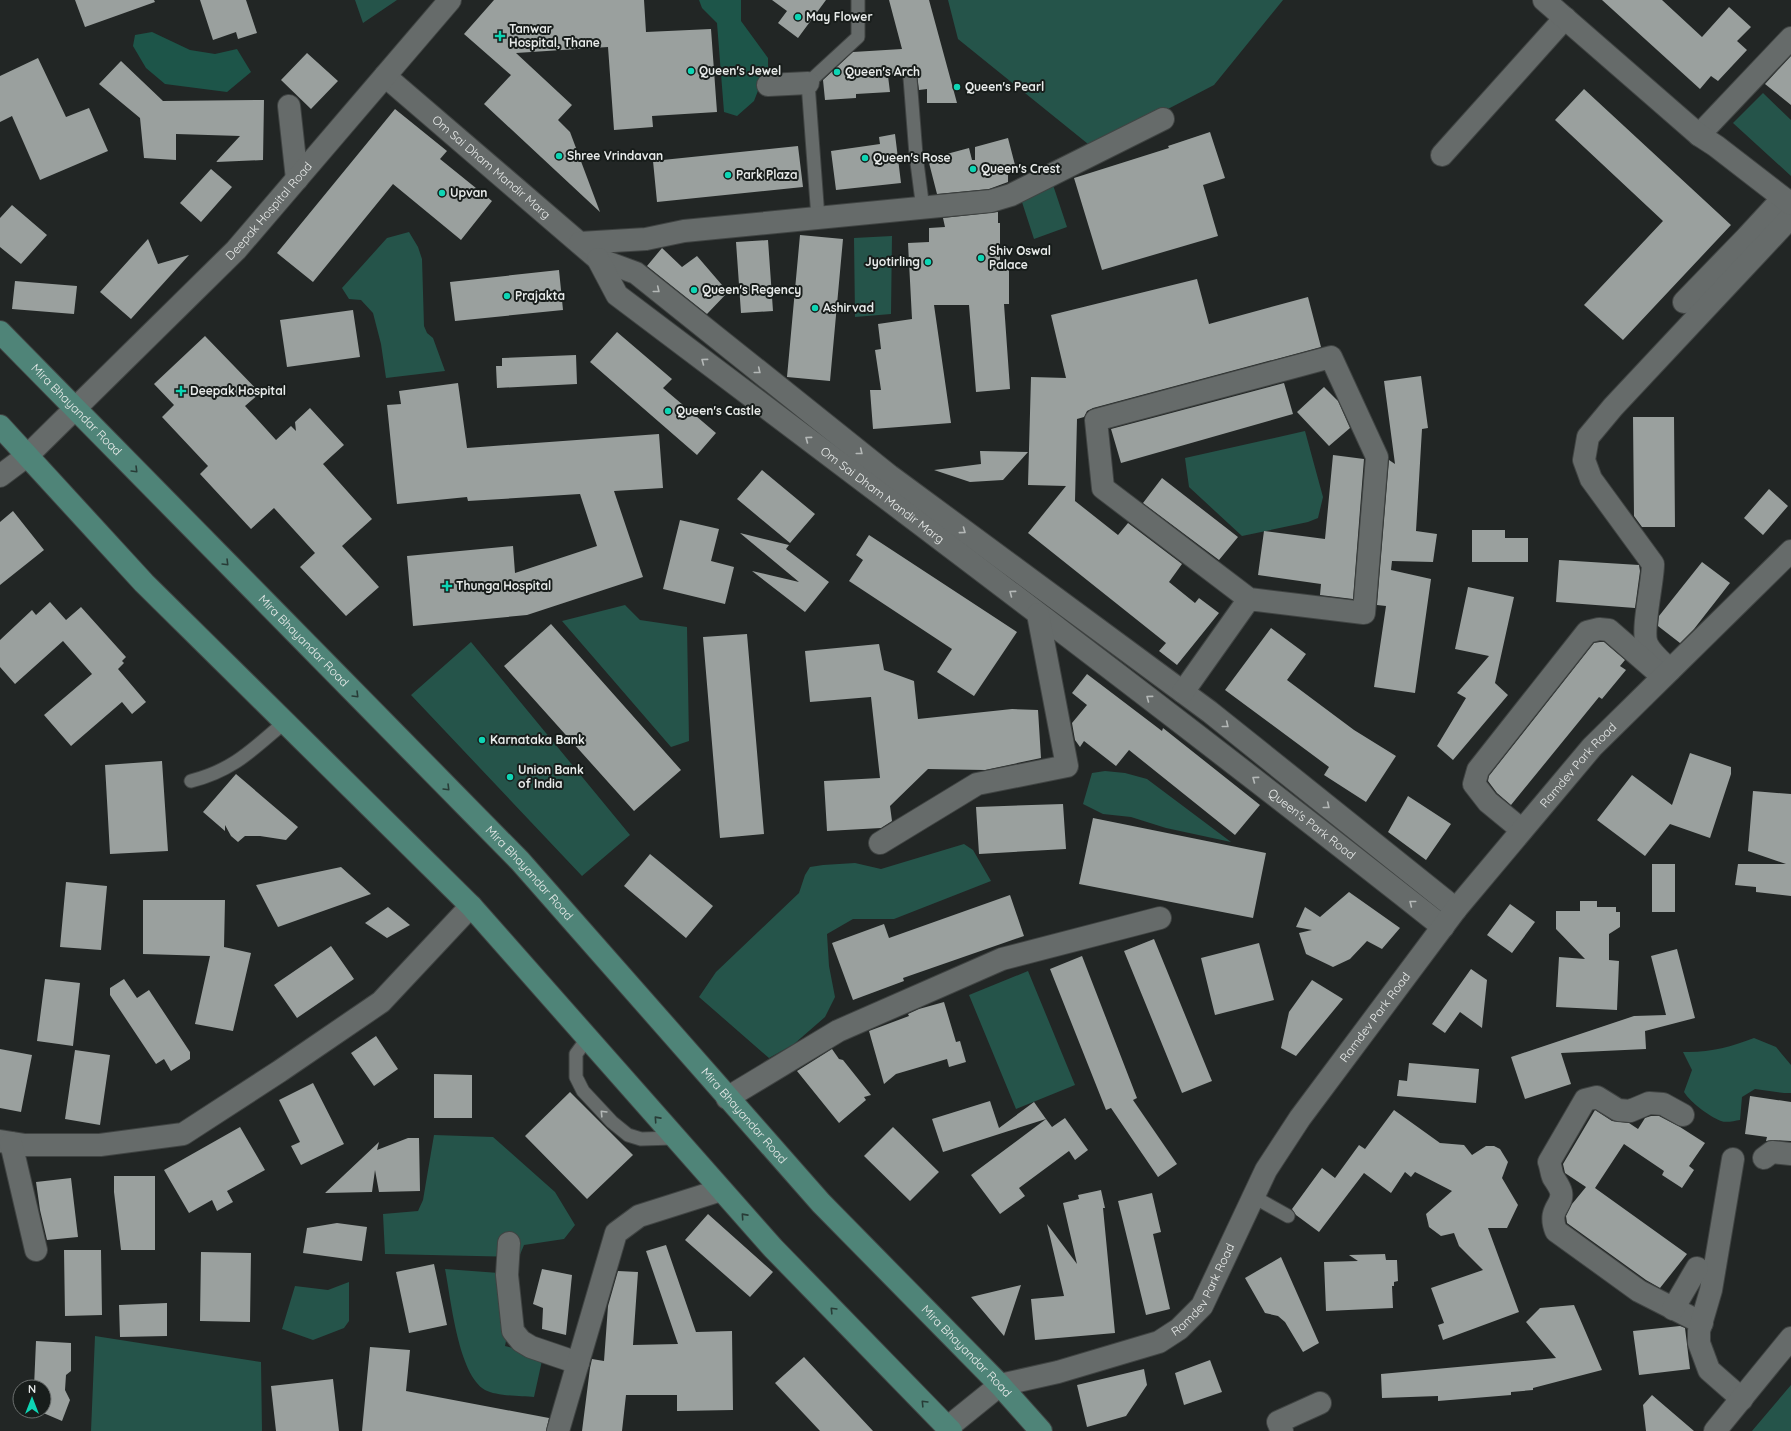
<svg xmlns="http://www.w3.org/2000/svg" width="1791" height="1431" viewBox="0 0 1791 1431" font-family="Quicksand,sans-serif">
	<style>
		.green { fill: #25544a }
		.forest { fill: #1d5549 }
		.building { fill: #9aa09e }
		.lines { fill: none; stroke-linecap: round; stroke-linejoin: round }
		.lane-casing { stroke: #404443; stroke-width: 15 }
		.street-casing { stroke: #404443; stroke-width: 24 }
		.secondary-casing { stroke: #404443; stroke-width: 24 }
		.primary-casing { stroke: #404443; stroke-width: 24 }
		.lane { stroke: #666b6a; stroke-width: 13 }
		.street { stroke: #666b6a; stroke-width: 22 }
		.secondary { stroke: #666b6a; stroke-width: 22 }
		.primary { stroke: #4f8478; stroke-width: 22 }
		.oneway { stroke: #b4b8b7 }
		.oneway2 { stroke: #283c37 }
		.poi-dot { fill: #0ed5b4; stroke: #181d1b; stroke-width: 1.5 }
		.labels { text-anchor: middle; stroke-width: 4; stroke-linejoin: round; paint-order: stroke }
		.poi-label { font-size: 12px; font-weight: bold; fill: #e8ebea; stroke: #181d1b; text-anchor: start }
		.street-label { font-size: 12px; fill: #e8ebea; stroke: #181d1b }
	</style>
	<rect width="100%" height="100%" fill="#222625"/>
	<path class="green" d="M355 0H397L363 23Z
		M948 0H1283L1214 85 1093 148 958 39Z
		M1763 93 1791 120V176L1733 123Z
		M1053 185 1067 227 1034 239 1020 196Z
		M409 232 418 247 422 259 424 326 427 333 433 338 445 371 386 378 381 344 373 313 361 300 349 299 342 288 387 238Z
		M892 236 891 314 855 317 854 238Z
		M1305 431 1323 497 1318 518 1308 522 1242 536 1189 487 1185 458Z
		M625 605 640 620 687 627 689 741 671 747 562 621Z
		M471 642 630 835 582 876 411 695Z
		M1105 771 1125 773 1147 779 1231 842 1166 828 1131 817 1103 814 1083 804 1092 773Z
		M964 844 973 850 991 881 894 919H853L827 934 829 966 835 997 825 1017 794 1044 769 1058 699 997 716 972 799 893 805 875 810 867 823 865 855 863 881 869Z
		M1028 971 1075 1085 1016 1109 969 995Z
		M1754 1038 1776 1047 1791 1065V1093H1784L1755 1089 1742 1097 1740 1120C1734 1121 1726 1123 1721 1121 1709 1116 1691 1103 1684 1092L1692 1070 1683 1052C1709 1053 1730 1047 1754 1038Z
		M434 1135 493 1137 555 1192 575 1225 564 1239 524 1245 519 1257 385 1254 383 1214 418 1211 423 1200Z
		M445 1269 499 1273 507 1336 505 1346 543 1356 534 1397C521 1396 496 1396 485 1390 458 1374 451 1299 445 1269Z
		M349 1282V1321L344 1328 313 1340 282 1329 295 1286 328 1290Z
		M95 1336 261 1362 262 1431H91Z
		M1791 1385V1431H1752Z"/>
	<path class="forest" d="M699 0H741V21L768 58V72L761 83 754 101 737 116 724 112 717 23 702 8Z
		M152 32 190 50 215 54 237 49 251 72 227 92 165 84 146 68 133 46 135 35Z"/>
	<path class="building" d="M75 0H154L155 2 85 27Z
		M200 0H246L257 33 238 39 236 32 213 40Z
		M494 0H644L646 32 711 29 717 112 652 116 653 127 614 130 608 47 516 53 572 105 558 120 570 132 600 212 484 104 511 75 464 34Z
		M772 0H826L798 38 778 23 787 11Z
		M889 0H929L957 103H927V89L919 90 917 74 910 70 888 76 890 92 856 94V98L825 100 823 80 853 52 902 49Z
		M1602 0H1662L1702 37 1729 7 1751 27 1737 41 1747 50 1718 81 1711 76 1700 89Z
		M307 53 338 81 311 109 281 80Z
		M1791 56V105L1765 84Z
		M38 58 66 117 89 108 108 151 40 180 12 116 0 122V76Z
		M121 61 163 101 264 100 263 160 216 162 240 136 176 134V160L144 158 140 118 99 84Z
		M1584 89 1731 225 1623 340 1584 305 1663 221 1555 120Z
		M395 109 447 151 440 159 492 201 461 240 393 184 313 282 277 253Z
		M1210 132 1225 178 1203 185 1218 236 1102 270 1074 178 1169 148 1168 146Z
		M895 134 901 183 836 190 831 151 880 144 879 137Z
		M1008 138 1015 165 1008 166V182L989 189 937 194 928 159 969 148 972 160H975V147Z
		M798 146 803 187 657 202 653 161Z
		M211 169 232 187 201 222 180 203Z
		M12 205 47 235 21 264 0 247V218Z
		M998 212V223H1000V269H1009V304H1004L1010 389 976 392 969 305H934L951 423 873 429 870 390H881L875 350 881 349 878 324 912 319 908 243 929 242V228L945 227 943 218Z
		M800 235 843 239 830 381 787 377Z
		M148 239 158 264 189 255 131 319 100 292Z
		M768 240 773 311 741 313 736 242Z
		M662 248 682 267 697 256 728 292 707 314 647 266Z
		M559 270 563 310 455 321 450 282Z
		M1197 279 1209 324 1308 297 1321 347 1093 408 1087 411 1084 417 1077 419 1075 501 1118 535 1128 523 1182 564 1169 582 1195 603 1199 598 1219 613 1177 665 1159 651 1166 643 1028 533 1066 486 1028 485 1031 377 1066 378 1051 315Z
		M15 281 77 286 74 314 12 309Z
		M353 310 360 357 287 367 280 320Z
		M617 332 672 379 663 388 716 433 697 455 590 362Z
		M205 336 260 393 245 406 276 440 291 426 296 431 295 422 310 408 344 445 323 464 372 519 342 546 379 587 346 616 300 567 315 553 274 508 251 529 200 474 208 466 162 417 174 405 154 384Z
		M576 355 577 384 497 388 496 366H502V358Z
		M1421 376 1428 428 1422 429 1416 531 1437 534 1433 562 1392 561 1391 570 1431 579 1415 693 1374 687 1386 606 1377 605 1389 460 1395 464 1384 381Z
		M458 383 467 448 659 434 663 488 614 491 643 577 527 615 413 626 407 556 513 546 515 573 597 546 580 494 468 501 467 497 397 504 387 405 401 404 399 391Z
		M1284 383 1293 414 1121 463 1111 429Z
		M1324 387 1338 401 1350 428 1329 446 1297 412Z
		M1633 417H1674L1675 527H1642L1634 516Z
		M980 451 1028 452 1003 480 970 482 934 470 981 464Z
		M1333 455 1364 459 1353 599 1320 595 1321 584 1258 575 1264 531 1325 539Z
		M762 470 815 514 790 543 737 499Z
		M1162 478 1238 537 1219 560 1143 503Z
		M1769 489 1788 506 1763 535 1744 518Z
		M13 511 44 550 0 585V522Z
		M680 520 719 529 711 561 734 567 725 604 663 589Z
		M1472 530H1505V538H1528V562H1472Z
		M740 533 789 545 786 549 829 582 805 612 752 571 799 582Z
		M869 535 1017 632 974 696 937 672 952 649 849 581 863 560 856 555Z
		M1559 560 1639 565 1640 571 1635 608 1556 602Z
		M1702 562 1730 583 1694 629 1680 643 1658 626 1659 616Z
		M1468 587 1514 597 1495 683 1508 695 1453 760 1437 746 1466 698 1457 693 1489 656 1455 649Z
		M50 602 66 620 81 607 126 657 122 661 124 663 118 669 146 702 132 714 122 702 71 746 44 715 92 674 63 641 15 684 0 667V640L32 610 36 615Z
		M551 624 681 770 634 811 504 666Z
		M1271 628 1306 654 1287 680 1354 730 1396 756 1366 802 1324 775 1329 767 1225 690Z
		M747 634 764 834 720 838 703 637Z
		M1600 642H1604L1625 660 1620 666 1626 670 1602 699 1599 697 1511 805 1497 793 1488 781 1489 776 1594 643Z
		M879 644 884 670 914 681 918 719 1012 709 1038 710 1041 758 985 770 928 769 890 806 892 821 881 828 827 831 824 781 880 778 871 697 810 702 805 651Z
		M1087 674 1162 731 1163 728 1260 805 1235 835 1129 750 1116 766 1084 741 1080 747 1075 740 1072 723 1087 705 1072 693Z
		M1690 753 1731 767V774L1710 838 1670 824 1645 856 1597 820 1632 775 1672 805Z
		M162 761 168 851 110 854 105 765Z
		M236 774 298 827 286 840 260 836H245L238 842 231 836 225 825V831L203 812Z
		M1753 791 1791 794V896L1756 892V887L1735 885 1738 864H1786L1748 851Z
		M1408 796 1451 824 1426 860 1388 832Z
		M1063 804 1066 849 979 854 976 807Z
		M1093 818 1266 853 1253 918 1079 884Z
		M650 854 713 906 686 938 624 886Z
		M1652 864H1675V912H1652Z
		M341 867 371 894 278 927 256 885Z
		M66 882 107 886 101 950 60 947Z
		M1349 892 1400 928 1382 949 1367 941 1350 959 1333 967 1306 954 1299 933 1312 930 1296 927 1305 907 1320 917Z
		M1010 895 1024 936 903 978 904 981 853 1000 832 943 884 924 889 938Z
		M143 900H225L224 947 251 953 233 1031 195 1024 210 956 143 954Z
		M1580 901H1597V907H1616V912H1620V927L1609 934V960L1619 961 1617 1010 1556 1007 1559 957 1585 959 1556 929V911H1580Z
		M1510 904 1535 922 1512 953 1487 935Z
		M388 907 410 925 387 938 365 923Z
		M1154 939 1212 1081 1182 1093 1124 951Z
		M1259 943 1274 1000 1215 1015 1201 958Z
		M331 946 354 979 297 1018 274 985Z
		M1677 949 1695 1018 1645 1031 1646 1049 1561 1053 1571 1084 1525 1099 1511 1057 1634 1016 1666 1015 1651 956Z
		M1082 956 1137 1098 1133 1100 1177 1164 1158 1177 1111 1108 1106 1110 1050 969Z
		M1471 969 1487 980 1482 1028 1460 1012 1445 1033 1432 1024Z
		M45 979 80 983 73 1046 37 1041Z
		M124 979 137 998 149 990 190 1052V1059L171 1071 164 1059 156 1064 110 995V988Z
		M1312 980 1343 999 1296 1056 1281 1048 1289 1012Z
		M944 1002 956 1042 960 1041 966 1062 949 1067 947 1059 896 1074 884 1084 869 1031 909 1016 908 1014 919 1009Z
		M376 1036 398 1069 374 1086 351 1053Z
		M0 1049 32 1055 21 1112 0 1108Z
		M832 1049 839 1059 843 1060 871 1095 864 1097 866 1100 839 1123 797 1071Z
		M75 1050 110 1055 100 1125 65 1119Z
		M1409 1063 1479 1069 1476 1103 1397 1096 1399 1080 1407 1081Z
		M434 1074 472 1075V1118H434Z
		M313 1083 344 1144 301 1165 291 1146 300 1142 279 1100Z
		M570 1092 633 1155 587 1199 525 1136Z
		M1750 1096 1791 1102V1141L1773 1140 1766 1141 1767 1137 1745 1134Z
		M990 1101 999 1128 1034 1102 1046 1119 943 1152 932 1119Z
		M1394 1110 1440 1143 1464 1145 1472 1155 1486 1146H1494L1500 1149 1508 1162 1502 1178 1518 1205 1507 1228H1488L1519 1312 1443 1340 1438 1325 1444 1323 1431 1288 1483 1270 1459 1246 1454 1233 1441 1236 1429 1227 1426 1214 1452 1191 1415 1172 1411 1177 1405 1172 1391 1193 1364 1173 1319 1232 1296 1215 1292 1209 1322 1168 1335 1178 1359 1145 1365 1149Z
		M1595 1110 1612 1121 1629 1123 1638 1129 1645 1118 1651 1116H1659L1680 1127 1705 1143 1689 1166 1694 1170 1682 1188 1662 1175 1664 1171 1624 1144 1595 1188 1687 1254 1660 1288 1646 1280 1567 1223 1566 1216 1572 1204 1586 1187 1565 1173 1563 1164Z
		M1065 1118 1088 1150 1075 1160 1069 1151 1019 1188 1025 1196 1000 1214 971 1175 1046 1119 1052 1127Z
		M240 1127 265 1170 227 1191 233 1202 217 1211 212 1200 189 1213 164 1170Z
		M893 1127 939 1172 910 1201 864 1156Z
		M408 1138H419L420 1191 379 1192 375 1170 372 1192 325 1193 379 1142 377 1150Z
		M114 1176H155V1250H121L114 1192Z
		M71 1178 78 1237 47 1240 40 1210 36 1182Z
		M1101 1190 1105 1208H1103L1115 1333 1035 1340 1031 1299 1064 1296 1047 1224 1077 1264 1063 1203 1079 1199 1078 1195Z
		M1152 1193 1161 1232 1153 1234 1170 1309 1146 1315 1118 1201Z
		M708 1214 773 1272 750 1297 685 1240Z
		M337 1223 367 1227 362 1261 303 1253 307 1228Z
		M666 1245 696 1332 732 1331 733 1410 677 1411V1395H626L622 1431H582L590 1368 592 1359 604 1361 608 1306 618 1271 638 1272 633 1345 678 1344 646 1251Z
		M64 1250H101L102 1315 65 1316Z
		M201 1252 251 1253 250 1322 200 1321Z
		M1385 1254 1386 1260H1397L1398 1281 1394 1282V1286H1392L1393 1308 1326 1311 1324 1262 1358 1261 1349 1255Z
		M1281 1257 1319 1343 1303 1352 1285 1322 1278 1316 1265 1313 1245 1278Z
		M434 1264 447 1325 409 1333 396 1272Z
		M542 1269 572 1275 566 1335 542 1329 543 1308 533 1304Z
		M1021 1285 1004 1336 971 1297Z
		M167 1303V1336L120 1337 119 1305Z
		M1574 1305 1602 1370 1533 1388V1390L1511 1392V1395L1438 1401V1396L1382 1398 1381 1374 1556 1358 1526 1322 1540 1308Z
		M1680 1326 1685 1328 1690 1369 1639 1375 1633 1331Z
		M36 1341 71 1343V1371L66 1375 65 1390 70 1400 62 1421 41 1412 44 1411V1387H34Z
		M370 1347 410 1350 406 1391 549 1418 546 1431H362Z
		M804 1357 873 1431H820L775 1383Z
		M1210 1360 1222 1392 1184 1405 1175 1373Z
		M1144 1369 1147 1385 1126 1416 1087 1427 1077 1385Z
		M333 1379 339 1431H276L271 1386Z
		M1652 1395 1694 1431H1646L1643 1405Z"/>
	<g class="lines">
		<defs>
			<path id="lane" d="M910 78 916 155 923 209
				M818 218 808 83 858 37V0
				M191 781C234 770 253 749 285 722
				M587 1039 576 1054V1077L583 1091 612 1122 628 1135 641 1139 674 1138
				M1254 1197 1288 1216"/>
			<g id="street">
				<path id="s1" d="M385 76 598 259 636 273 890 476 1210 712 1456 909"/>
				<path d="M768 85 808 83"/>
				<path d="M289 106 297 179"/>
				<path d="M1699 135 1791 38"/>
				<path d="M1442 155 1565 18"/>
				<path d="M580 243 646 239 684 231 991 201 1011 195 1163 119"/>
				<path id="s2" d="M598 259 617 295C894 504 1171 712 1443 927"/>
				<path d="M1684 302 1747 237 1783 198"/>
				<path d="M1670 670C1663 663 1651 653 1647 644 1641 631 1653 582 1653 564L1591 479 1584 460 1588 437 1613 407 1791 217"/>
				<path d="M1183 692 1249 599 1103 488 1096 420 1331 357 1377 457 1364 613 1249 599"/>
				<path d="M1522 830 1488 802 1474 784 1478 770 1587 632 1599 629 1609 630 1655 670"/>
				<path d="M880 843 977 784 1067 766 1038 614"/>
				<path d="M727 1098 838 1031 1002 959 1160 918"/>
				<path d="M1683 1115 1663 1104 1649 1103 1630 1111 1618 1110 1597 1097 1585 1100 1549 1162C1551 1167 1551 1172 1553 1177 1556 1182 1560 1187 1561 1192 1564 1206 1547 1208 1556 1231L1639 1291 1702 1323"/>
				<path d="M0 1141 25 1145H100L183 1134 280 1071 381 1002 471 906"/>
				<path d="M11 1143 36 1250"/>
				<path d="M1764 1158 1772 1152 1791 1154"/>
				<path d="M1733 1159 1711 1290 1699 1331V1343L1709 1370 1742 1399"/>
				<path d="M509 1243 507 1275 513 1331 521 1341 531 1347 578 1363"/>
				<path d="M1673 1309 1697 1268"/>
				<path d="M558 1431 616 1233 639 1216 721 1190"/>
				<path d="M1282 1431 1278 1422 1320 1403"/>
				<path d="M1715 1431 1791 1338"/>
			</g>
			<g id="secondary">
				<path d="M1544 0 1699 135 1716 146 1791 204"/>
				<path id="s3" d="M0 476 28 455 236 250 450 0"/>
				<path id="s4" d="M948 1427 1000 1385 1058 1372 1159 1342 1179 1329 1202 1306 1266 1170 1300 1118 1456 909 1592 747 1791 551"/>
			</g>
			<g id="primary">
				<path id="s5" d="M0 332 520 861 821 1203 1000 1385 1041 1431"/>
				<path d="M0 426 144 583 471 906 773 1248 951 1431"/>
			</g>
		</defs>
		<use href="#lane" class="lane-casing"/>
		<use href="#street" class="street-casing"/>
		<use href="#secondary" class="secondary-casing"/>
		<use href="#primary" class="primary-casing"/>
		<use href="#lane" class="lane"/>
		<use href="#street" class="street"/>
		<use href="#secondary" class="secondary"/>
		<use href="#primary" class="primary"/>
	</g>
	<defs><path id="oneway-chevron" d="M-2-3.5L2.5 0L-2 3.5" fill="none" stroke-width="1.6" stroke-linecap="round" stroke-linejoin="round"/></defs>
	<g class="oneway">
		<use href="#oneway-chevron" transform="translate(657 290) rotate(39)"/>
		<use href="#oneway-chevron" transform="translate(704 361) rotate(-143)"/>
		<use href="#oneway-chevron" transform="translate(758 371) rotate(39)"/>
		<use href="#oneway-chevron" transform="translate(808 439) rotate(-143)"/>
		<use href="#oneway-chevron" transform="translate(860 452) rotate(39)"/>
		<use href="#oneway-chevron" transform="translate(963 531) rotate(36)"/>
		<use href="#oneway-chevron" transform="translate(1012 593) rotate(-143)"/>
		<use href="#oneway-chevron" transform="translate(1149 698) rotate(-143)"/>
		<use href="#oneway-chevron" transform="translate(1226 725) rotate(39)"/>
		<use href="#oneway-chevron" transform="translate(1255 779) rotate(-143)"/>
		<use href="#oneway-chevron" transform="translate(1327 806) rotate(39)"/>
		<use href="#oneway-chevron" transform="translate(1412 903) rotate(-142)"/>
		<use href="#oneway-chevron" transform="translate(603 1113) rotate(-134)"/>
	</g>
	<g class="oneway2">
		<use href="#oneway-chevron" transform="translate(135 470) rotate(45)"/>
		<use href="#oneway-chevron" transform="translate(226 563) rotate(45)"/>
		<use href="#oneway-chevron" transform="translate(356 695) rotate(45)"/>
		<use href="#oneway-chevron" transform="translate(447 788) rotate(45)"/>
		<use href="#oneway-chevron" transform="translate(657 1119) rotate(-132)"/>
		<use href="#oneway-chevron" transform="translate(744 1216) rotate(-132)"/>
		<use href="#oneway-chevron" transform="translate(833 1310) rotate(-134)"/>
		<use href="#oneway-chevron" transform="translate(924 1403) rotate(-134)"/>
	</g>
	<g class="poi-dot">
		<circle cx="798" cy="17" r="4"/>
		<path d="M498 30h4v4h4v4h-4v4h-4v-4h-4v-4h4z"/>
		<circle cx="691" cy="71" r="4"/>
		<circle cx="837" cy="72" r="4"/>
		<circle cx="957" cy="87" r="4"/>
		<circle cx="559" cy="156" r="4"/>
		<circle cx="865" cy="158" r="4"/>
		<circle cx="973" cy="169" r="4"/>
		<circle cx="728" cy="175" r="4"/>
		<circle cx="442" cy="193" r="4"/>
		<circle cx="981" cy="258" r="4"/>
		<circle cx="928" cy="262" r="4"/>
		<circle cx="694" cy="290" r="4"/>
		<circle cx="507" cy="296" r="4"/>
		<circle cx="815" cy="308" r="4"/>
		<path d="M179 385h4v4h4v4h-4v4h-4v-4h-4v-4h4z"/>
		<circle cx="668" cy="411" r="4"/>
		<path d="M445 580h4v4h4v4h-4v4h-4v-4h-4v-4h4z"/>
		<circle cx="482" cy="740" r="4"/>
		<circle cx="510" cy="777" r="4"/>
	</g>
	<g class="labels">
		<g class="poi-label">
			<text x="806" y="21">May Flower</text>
			<text x="509" y="33">Tanwar<tspan x="509" dy="14">Hospital, Thane</tspan></text>
			<text x="699" y="75">Queen's Jewel</text>
			<text x="845" y="76">Queen's Arch</text>
			<text x="965" y="91">Queen's Pearl</text>
			<text x="567" y="160">Shree Vrindavan</text>
			<text x="873" y="162">Queen's Rose</text>
			<text x="981" y="173">Queen's Crest</text>
			<text x="736" y="179">Park Plaza</text>
			<text x="450" y="197">Upvan</text>
			<text x="989" y="255">Shiv Oswal<tspan x="989" dy="14">Palace</tspan></text>
			<text x="920" y="266" text-anchor="end">Jyotirling</text>
			<text x="702" y="294">Queen's Regency</text>
			<text x="515" y="300">Prajakta</text>
			<text x="823" y="312">Ashirvad</text>
			<text x="190" y="395">Deepak Hospital</text>
			<text x="676" y="415">Queen's Castle</text>
			<text x="456" y="590">Thunga Hospital</text>
			<text x="490" y="744">Karnataka Bank</text>
			<text x="518" y="774">Union Bank<tspan x="518" dy="14">of India</tspan></text>
		</g>
		<g class="street-label">
			<text dy="4" stroke="none"><textPath href="#s1" startOffset="140">Om Sai Dham Mandir Marg</textPath></text>
			<text dy="4" stroke="none"><textPath href="#s3" startOffset="378">Deepak Hospital Road</textPath></text>
			<text dy="4" stroke="none"><textPath href="#s5" startOffset="109">Mira Bhayandar Road</textPath></text>
			<text dy="4" stroke="none"><textPath href="#s2" startOffset="373">Om Sai Dham Mandir Marg</textPath></text>
			<text dy="4" stroke="none"><textPath href="#s5" startOffset="433">Mira Bhayandar Road</textPath></text>
			<text dy="4" stroke="none"><textPath href="#s4" startOffset="950">Ramdev Park Road</textPath></text>
			<text dy="4" stroke="none"><textPath href="#s2" startOffset="914">Queen's Park Road</textPath></text>
			<text dy="4" stroke="none"><textPath href="#s5" startOffset="757">Mira Bhayandar Road</textPath></text>
			<text dy="4" stroke="none"><textPath href="#s4" startOffset="626">Ramdev Park Road</textPath></text>
			<text dy="4" stroke="none"><textPath href="#s5" startOffset="1081">Mira Bhayandar Road</textPath></text>
			<text dy="4" stroke="none"><textPath href="#s4" startOffset="302">Ramdev Park Road</textPath></text>
			<text dy="4" stroke="none"><textPath href="#s5" startOffset="1405">Mira Bhayandar Road</textPath></text>
		</g>
	</g>
	<g transform="translate(32 1399)"><circle r="19" fill="#181d1b" stroke="#6b6f6e"/>
	<path d="M0-3L7 15L0 10L-7 15Z" fill="#0ed5b4"/>
	<text y="-6" font-size="11" font-weight="bold" text-anchor="middle" fill="#e8ebea">N</text>
	</g>
</svg>
